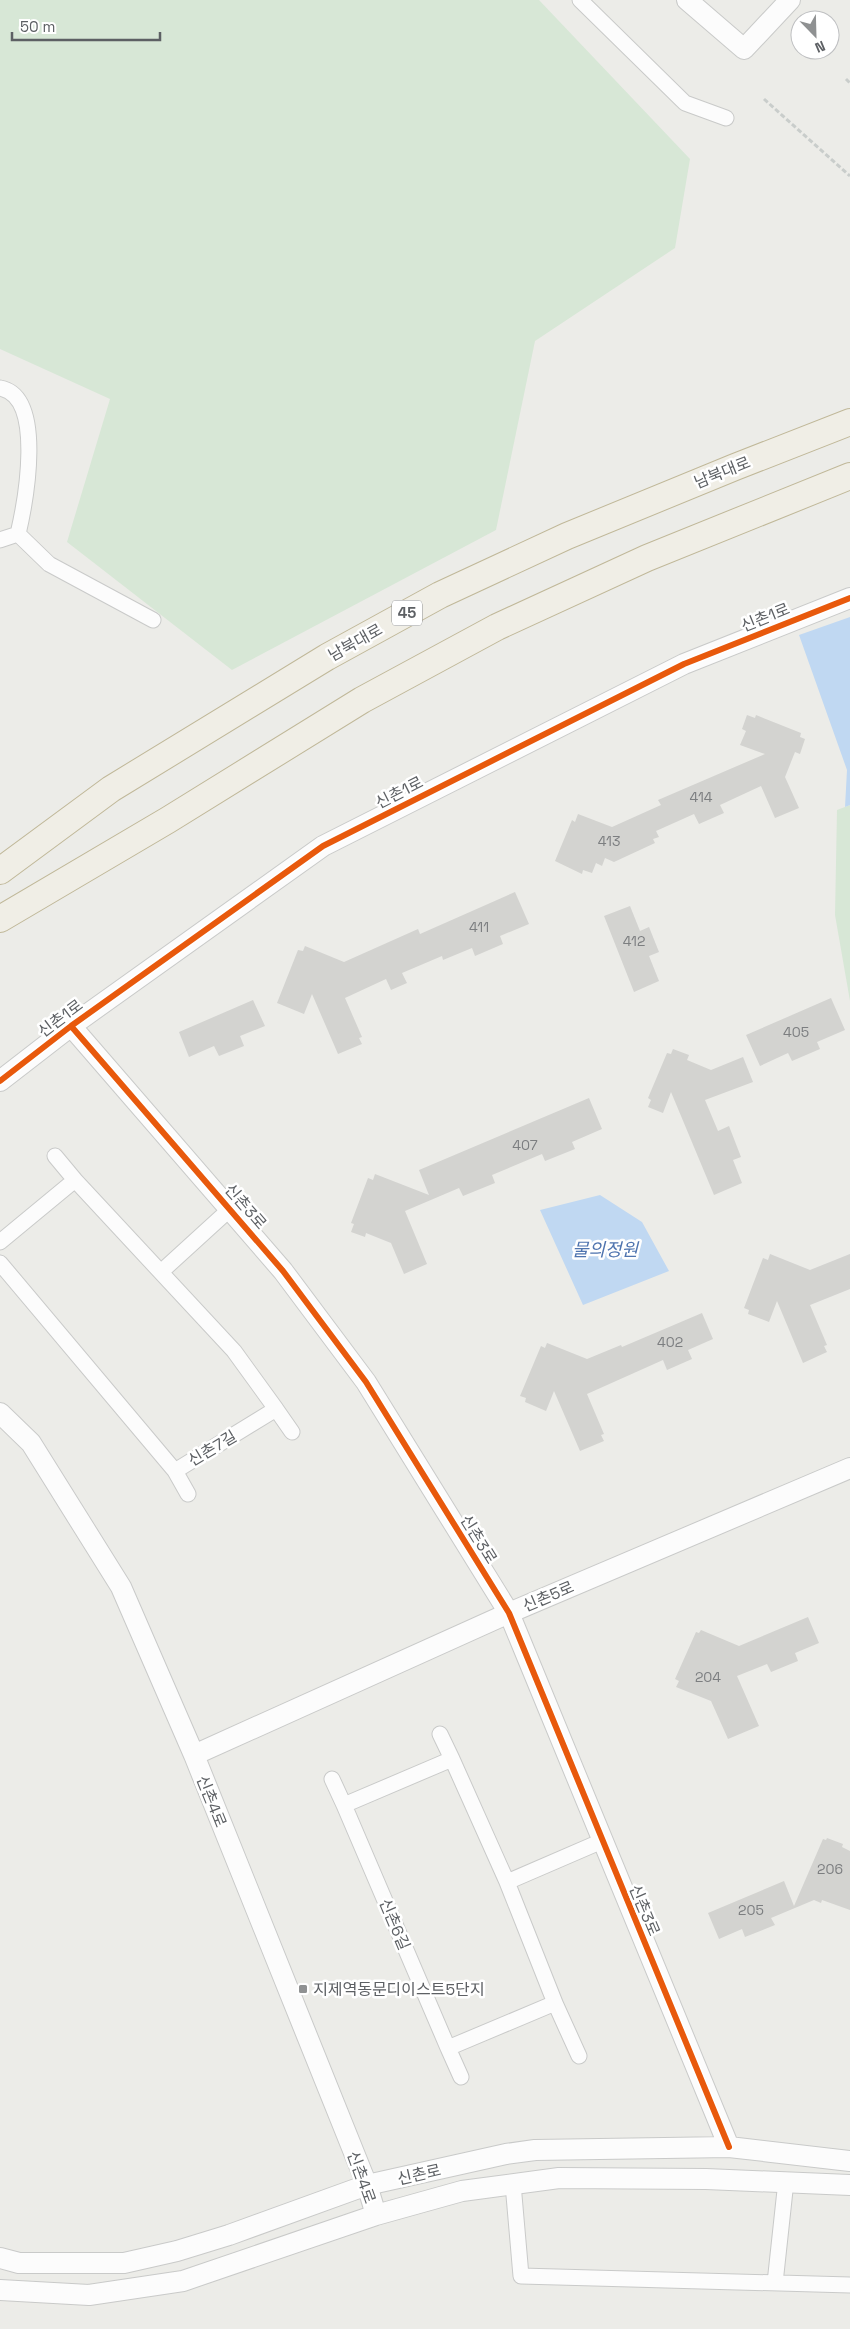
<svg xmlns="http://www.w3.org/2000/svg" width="850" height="2329" viewBox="0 0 850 2329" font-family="'Space Grotesk','Noto Sans KR',sans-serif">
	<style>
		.green { fill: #d7e7d6 }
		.water { fill: #c0d8f2 }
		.building { fill: #d3d3d0 }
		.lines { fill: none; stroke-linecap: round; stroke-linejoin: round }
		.minor-casing { stroke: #c9cac9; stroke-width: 17 }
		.tertiary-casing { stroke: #c9cac9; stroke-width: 22 }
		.trunk-casing { stroke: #c0b899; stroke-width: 28 }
		.path { stroke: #c9cdcb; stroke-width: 3; stroke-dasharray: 5 2.5; stroke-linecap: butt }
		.minor { stroke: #fcfcfc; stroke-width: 15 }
		.tertiary { stroke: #fcfcfc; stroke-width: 20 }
		.trunk { stroke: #f0eee6; stroke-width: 26 }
		.cycleway-casing { stroke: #fff; stroke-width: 9 }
		.cycleway { stroke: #e8590c; stroke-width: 6 }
		.poi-dot { fill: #8f9192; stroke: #fff; stroke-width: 2 }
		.labels { text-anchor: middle; stroke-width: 5; stroke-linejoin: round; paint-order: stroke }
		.number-label { font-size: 14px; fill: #7c7e80 }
		.shield { fill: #fff; stroke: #8e9092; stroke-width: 1 }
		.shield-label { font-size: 15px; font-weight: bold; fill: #5d6064 }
		.street-label { font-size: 16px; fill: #5d6064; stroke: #fff }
		.poi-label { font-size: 16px; fill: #5d6064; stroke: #fff; text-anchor: start }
		.water-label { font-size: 18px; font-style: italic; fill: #4f74af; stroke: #fff }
	</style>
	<rect width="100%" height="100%" fill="#ecece8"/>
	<path class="green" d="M0 0H539L690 159 675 248 535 341 496 530 232 670 67 542 110 399 0 349Z
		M850 805V1001L835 915 837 810Z"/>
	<path class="water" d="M850 617V805L845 807 847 770 799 635Z
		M600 1195 642 1222 669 1271 583 1305 540 1210Z"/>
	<path class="building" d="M747 715 755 718 756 715 801 733 800 737 805 739 800 754 795 752 785 777 799 808 775 818 761 786 720 805 724 813 699 824 694 814 656 831 659 837 653 839 655 843 614 862 605 858 602 866 596 863 592 873 583 870 582 874 555 861 572 820 575 822 578 814 612 827 661 805 658 800 765 754 740 745 746 731 742 729Z
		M515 892 529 924 500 936 503 944 475 956 472 948 443 960 442 956 402 973 407 983 391 990 386 979 345 998 362 1037 359 1038 362 1044 338 1054 312 994 304 1014 277 1003 298 950 303 951 305 946 344 962 418 929 420 934Z
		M630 906 640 931 649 927 659 952 649 956 659 981 634 992 604 916Z
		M831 998 845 1030 817 1042 820 1049 792 1061 788 1053 760 1066 746 1035Z
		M253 1000 265 1026 240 1036 244 1046 219 1056 214 1046 189 1057 179 1032Z
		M673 1049 689 1055 687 1060 711 1070 743 1057 753 1082 705 1100 718 1131 729 1126 741 1157 733 1160 742 1183 714 1195 671 1092 663 1113 648 1107 651 1100 648 1098 667 1053 671 1054Z
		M589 1098 602 1129 572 1142 575 1149 545 1161 542 1154 492 1175 495 1183 463 1196 459 1188 405 1211 427 1264 404 1274 391 1243 366 1233 365 1237 351 1232 354 1224 351 1223 368 1178 373 1180 375 1174 429 1195 419 1170Z
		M770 1254 810 1270 850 1254V1289L810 1305 827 1345 824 1346 827 1352 803 1363 777 1301 769 1322 748 1314 749 1310 744 1308 763 1258 768 1260Z
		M702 1313 713 1339 688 1350 692 1359 667 1370 663 1360 587 1394 604 1434 601 1435 604 1441 580 1451 554 1391 546 1411 525 1402 526 1398 520 1396 541 1346 545 1348 547 1343 587 1359 621 1345 622 1347Z
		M808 1617 819 1643 795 1653 798 1661 771 1672 767 1664 737 1676 759 1726 728 1739 711 1701 676 1687 679 1681 675 1679 696 1632 699 1633 701 1630 739 1646Z
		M827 1838 843 1844 842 1847 850 1851V1910L822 1900 821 1903 814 1900 771 1918 775 1925 745 1937 742 1929 719 1939 708 1913 784 1881 794 1906 823 1839 826 1840Z"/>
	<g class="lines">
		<defs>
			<path id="minor" d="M580 0 685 103 726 118
				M0 388C46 396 25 504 18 534L49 564 153 620
				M0 540 18 534
				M55 1156 75 1180
				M0 1242 75 1180 234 1351 276 1409 175 1471 0 1263
				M162 1271 230 1209
				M276 1409 292 1432
				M175 1471 188 1494
				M440 1734 452 1759
				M332 1779 344 1805
				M507 1882 555 2003 448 2048 344 1805 452 1759 507 1882 602 1841
				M555 2003 579 2056
				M448 2048 461 2077
				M513 2184 521 2276 850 2285
				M775 2283 786 2181"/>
			<path id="tertiary" d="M687 0 744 49 790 0
				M71 1026 283 1271 366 1382 509 1613 729 2147
				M0 1081 71 1026 323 846 684 664 850 598
				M0 1413 31 1443 121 1587 194 1755 367 2185 376 2215
				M194 1755 509 1613 850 1468
				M0 2258 19 2263H124L177 2251 229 2235 367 2185 506 2154 535 2150 729 2147 850 2161
				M0 2290 89 2295 183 2281 376 2215 462 2191 559 2178 706 2179 850 2185"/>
			<path id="trunk" d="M0 871 111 789 327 657 440 595 567 536 735 467 850 422
				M0 919 168 820 362 700 497 627 647 558 850 476"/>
		</defs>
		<use href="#minor" class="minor-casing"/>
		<use href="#tertiary" class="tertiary-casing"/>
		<use href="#trunk" class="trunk-casing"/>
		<path class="path" d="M846 79 850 83
			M764 99 850 176"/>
		<use href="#minor" class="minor"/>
		<use href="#tertiary" class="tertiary"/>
		<use href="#trunk" class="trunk"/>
		<defs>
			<path id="cycleway" d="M71 1026 283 1271 366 1382 509 1613 729 2147
				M0 1081 71 1026 323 846 684 664 850 598"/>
		</defs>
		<use href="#cycleway" class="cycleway-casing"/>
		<use href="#cycleway" class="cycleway"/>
	</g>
	<rect class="poi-dot" x="298" y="1984" width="10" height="10" rx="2.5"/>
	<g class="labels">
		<g class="number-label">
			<text x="701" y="802">414</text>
			<text x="609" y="846">413</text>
			<text x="479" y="932">411</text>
			<text x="634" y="946">412</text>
			<text x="796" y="1037">405</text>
			<text x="525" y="1150">407</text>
			<text x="670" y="1347">402</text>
			<text x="708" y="1682">204</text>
			<text x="830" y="1874">206</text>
			<text x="751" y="1915">205</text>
		</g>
		<rect class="shield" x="392" y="600.5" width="30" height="25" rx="4"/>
		<g class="shield-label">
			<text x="407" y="618">45</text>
		</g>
		<g class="street-label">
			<text transform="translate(722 472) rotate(-22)" y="6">남북대로</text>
			<text transform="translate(765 617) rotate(-22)" y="6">신촌1로</text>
			<text transform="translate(355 642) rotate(-29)" y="6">남북대로</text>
			<text transform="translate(399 792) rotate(-27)" y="6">신촌1로</text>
			<text transform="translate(60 1018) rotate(-37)" y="6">신촌1로</text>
			<text transform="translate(246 1206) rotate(49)" y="6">신촌3로</text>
			<text transform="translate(212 1448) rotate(-31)" y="6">신촌7길</text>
			<text transform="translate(479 1539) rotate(58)" y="6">신촌3로</text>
			<text transform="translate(548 1596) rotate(-23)" y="6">신촌5로</text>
			<text transform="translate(212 1801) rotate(68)" y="6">신촌4로</text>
			<text transform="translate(645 1910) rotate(67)" y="6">신촌3로</text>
			<text transform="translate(395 1924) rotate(67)" y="6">신촌6길</text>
			<text transform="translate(419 2174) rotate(-13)" y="6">신촌로</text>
			<text transform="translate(362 2177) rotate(70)" y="6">신촌4로</text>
		</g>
		<g class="poi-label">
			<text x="313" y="1995">지제역동문디이스트5단지</text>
		</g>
		<g class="water-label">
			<text x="605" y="1256">물의정원</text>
		</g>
	</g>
	<g transform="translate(815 35) rotate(157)"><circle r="24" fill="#ffffff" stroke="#bebfc1"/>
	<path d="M0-4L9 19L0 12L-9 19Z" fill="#8f9192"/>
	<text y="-8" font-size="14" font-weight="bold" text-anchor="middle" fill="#5d6064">N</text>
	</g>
	<path d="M12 32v8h148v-8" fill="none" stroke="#5d6064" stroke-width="2.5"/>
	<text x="20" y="32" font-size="15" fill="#5d6064" stroke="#ffffff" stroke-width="4" paint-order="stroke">50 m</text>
</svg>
